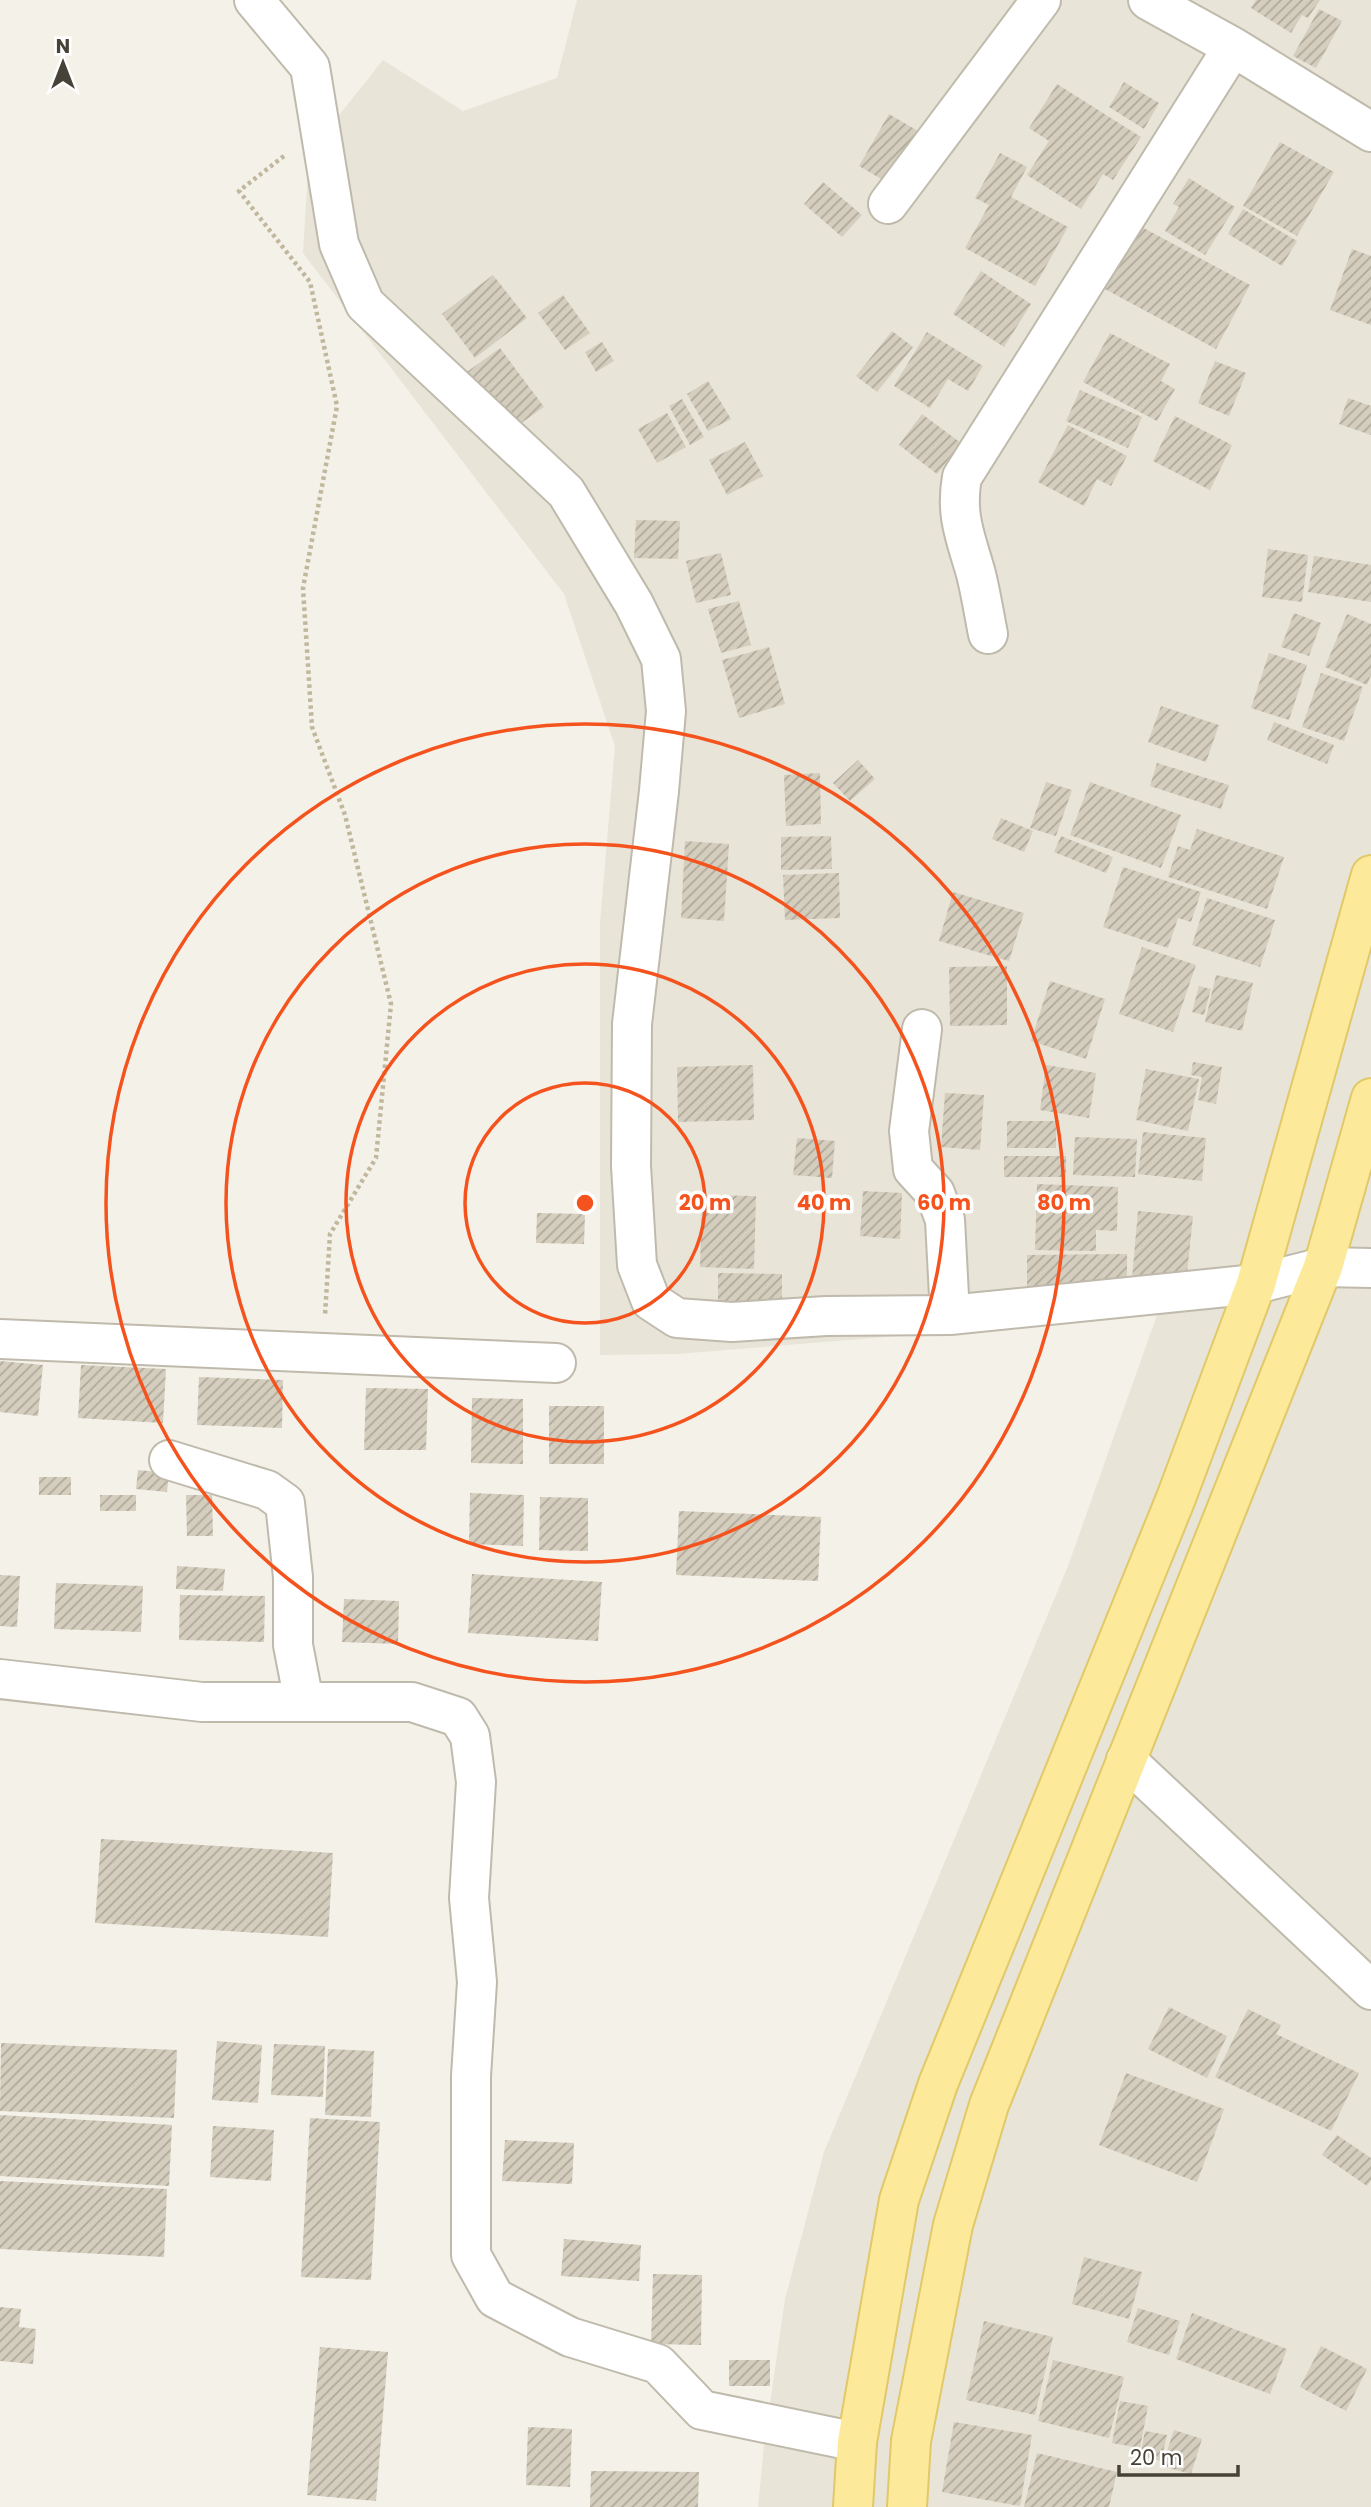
<svg xmlns="http://www.w3.org/2000/svg" width="1371" height="2507" viewBox="0 0 1371 2507" font-family="Poppins,sans-serif">
	<style>
		.residential { fill: #e8e4d7 }
		.building { fill: url(#building-hatch) }
		.lines { fill: none; stroke-linecap: round; stroke-linejoin: round }
		.minor-casing { stroke: #bfbaab; stroke-width: 42 }
		.major-casing { stroke: #e1c869; stroke-width: 42 }
		.path { stroke: #c1b79d; stroke-width: 4.5; stroke-dasharray: 3.5 3.5; stroke-linecap: butt }
		.minor { stroke: #fff; stroke-width: 38 }
		.major { stroke: #fce99a; stroke-width: 38 }
		.ring { fill: none; stroke: #f5531e; stroke-width: 3.5 }
		.centre { fill: #f5531e; stroke: #fff; stroke-width: 3.5 }
		.ring-label { font-size: 21px; text-anchor: middle; font-weight: bold; fill: #f5531e; stroke: #fff; stroke-width: 7; stroke-linejoin: round; paint-order: stroke }
	</style>
	<defs>
		<pattern id="building-hatch" width="6" height="6" patternUnits="userSpaceOnUse" patternTransform="scale(1.75)"><rect width="6" height="6" fill="#d5cebe"/><path d="M-1 1l2-2M0 6l6-6M5 7l2-2" fill="none" stroke="#afa99b"/></pattern>
	</defs>
	<rect width="100%" height="100%" fill="#f4f1e9"/>
	<path class="residential" d="M577 0H1371V2507H758L764 2445 785 2299 824 2152 1068 1566 1157 1315 677 1354 600 1355V923L615 746 564 594 303 253 309 153 383 60 463 111 557 78Z"/>
	<path class="building" d="M1256 0H1320L1308 18 1302 15 1291 33 1251 8Z
		M1319 9 1342 21 1316 68 1293 56Z
		M1124 82 1159 103 1144 129 1109 107Z
		M1057 84 1141 137 1113 180 1103 174 1081 209 1027 175 1049 141 1029 128Z
		M889 114 918 131 888 183 859 166Z
		M1280 142 1334 172 1297 236 1243 206Z
		M1000 153 1027 167 1011 197 1068 227 1035 286 965 248 989 205 975 198Z
		M1189 178 1235 207 1205 255 1165 231 1179 207 1173 204Z
		M823 182 862 215 842 237 804 204Z
		M1243 209 1297 241 1282 266 1228 234Z
		M1138 225 1250 285 1216 349 1103 288Z
		M1352 249 1371 256V325L1330 310Z
		M981 271 1031 304 1004 347 953 314Z
		M493 275 527 318 475 358 442 314Z
		M563 295 590 333 565 350 538 313Z
		M892 331 913 347 877 392 856 376Z
		M927 332 983 366 968 391 948 379 930 408 894 386Z
		M1110 333 1170 364 1161 381 1175 389 1157 421 1083 382Z
		M602 342 614 361 596 372 585 352Z
		M500 348 544 407 507 433 464 374Z
		M1215 361 1246 373 1229 416 1198 403Z
		M708 381 731 419 708 431 687 394Z
		M1080 390 1142 417 1128 448 1066 421Z
		M1348 398 1371 406V435L1339 424Z
		M682 399 704 437 690 445 669 406Z
		M667 413 686 447 657 463 638 429Z
		M922 414 961 443 937 474 899 445Z
		M1175 416 1232 445 1210 490 1153 461Z
		M1068 425 1127 456 1111 486 1097 479 1084 506 1038 482Z
		M745 442 763 476 727 495 709 460Z
		M636 520 680 521 678 559 634 558Z
		M1268 549 1308 555 1302 602 1262 597Z
		M721 553 731 595 696 603 686 561Z
		M1314 556 1371 565V602L1308 592Z
		M739 601 751 645 721 653 708 609Z
		M1294 613 1321 623 1309 656 1281 647Z
		M1347 614 1371 624V675L1367 685 1325 667Z
		M769 647 785 704 739 718 722 660Z
		M1269 653 1307 665 1289 720 1251 708Z
		M1321 673 1363 687 1344 741 1302 727Z
		M1161 706 1219 725 1206 762 1148 742Z
		M1274 722 1334 745 1327 764 1267 740Z
		M858 760 875 779 850 801 833 783Z
		M1157 763 1229 785 1221 809 1150 786Z
		M820 773 821 824 786 826 784 775Z
		M1046 782 1072 790 1056 836 1030 828Z
		M1090 782 1181 815 1161 868 1070 835Z
		M1001 818 1033 831 1024 852 992 839Z
		M1197 829 1284 857 1267 909 1168 877 1178 846 1190 850Z
		M831 836 832 869 781 870V837Z
		M1061 836 1113 857 1106 873 1054 852Z
		M685 841 729 844 724 921 681 918Z
		M1123 867 1201 892 1191 922 1178 918 1168 948 1103 927Z
		M839 873 840 918 785 920 783 875Z
		M953 892 1024 913 1009 961 939 941Z
		M1207 898 1275 920 1260 967 1192 945Z
		M1142 947 1196 965 1173 1032 1119 1014Z
		M1007 966V1025L950 1026 949 967Z
		M1216 975 1253 983 1242 1031 1205 1022Z
		M1050 981 1105 999 1086 1059 1031 1041Z
		M1199 986 1211 989 1204 1015 1192 1012Z
		M1193 1062 1222 1067 1216 1104 1198 1100 1202 1077 1191 1075Z
		M753 1065 754 1120 678 1122 677 1067Z
		M1046 1065 1096 1073 1089 1118 1040 1110Z
		M1146 1069 1199 1079 1188 1131 1136 1120Z
		M945 1093 984 1095 980 1150 941 1147Z
		M1007 1121H1056V1148H1007Z
		M1143 1132 1206 1138 1202 1181 1138 1174Z
		M1075 1137 1137 1139 1135 1177 1073 1175Z
		M797 1138 835 1141 832 1178 793 1175Z
		M1004 1156H1066V1177H1004Z
		M1037 1184 1118 1187 1117 1231 1096 1230V1251L1035 1250Z
		M863 1191 902 1193 900 1239 860 1236Z
		M702 1195 756 1196 754 1269 700 1267Z
		M1138 1211 1193 1216 1186 1283 1132 1278Z
		M537 1213 585 1214 584 1244 536 1243Z
		M1127 1254V1285L1027 1287V1255Z
		M718 1273 782 1274V1308L718 1307Z
		M0 1361 43 1365 38 1416 0 1412Z
		M81 1365 166 1369 163 1423 78 1418Z
		M199 1377 283 1380 282 1428 197 1425Z
		M366 1388 428 1389 426 1450H364Z
		M472 1398 523 1399V1464L471 1463Z
		M549 1406H604V1464H549Z
		M138 1470 169 1473 167 1492 136 1489Z
		M39 1477H71V1495H39Z
		M470 1493 524 1495 523 1546 469 1544Z
		M100 1495H136V1511H100Z
		M186 1495H212L213 1536H187Z
		M540 1497 588 1498V1551L539 1550Z
		M679 1511 821 1517 818 1581 676 1575Z
		M177 1566 225 1569 223 1591 176 1589Z
		M472 1574 602 1582 598 1641 468 1633Z
		M0 1575 20 1576 17 1627 0 1626Z
		M56 1583 143 1586 141 1632 54 1629Z
		M180 1595 265 1596 264 1642 179 1640Z
		M344 1599 399 1601 398 1644 342 1642Z
		M101 1839 333 1853 328 1937 95 1923Z
		M1169 2007 1227 2036 1207 2078 1148 2049Z
		M1248 2009 1281 2025 1276 2034 1359 2073 1331 2131 1215 2077Z
		M217 2041 262 2045 258 2103 212 2100Z
		M1 2043 177 2050 174 2118 0 2111Z
		M274 2044 325 2046 323 2097 271 2095Z
		M328 2049 374 2051 371 2117 325 2115Z
		M1126 2073 1224 2109 1197 2182 1099 2145Z
		M0 2115 172 2125 169 2186 0 2176Z
		M310 2118 380 2122 371 2280 301 2277Z
		M213 2126 274 2130 271 2181 210 2177Z
		M1337 2135 1371 2158V2180L1367 2186 1322 2155Z
		M505 2140 574 2143 572 2184 502 2181Z
		M0 2181 167 2189 164 2257 0 2249Z
		M564 2239 641 2245 639 2281 561 2276Z
		M1084 2257 1142 2272 1129 2319 1072 2304Z
		M653 2274 702 2275 701 2345 651 2344Z
		M0 2307 21 2309 19 2327 36 2329 33 2364 0 2361Z
		M1138 2308 1180 2321 1169 2355 1127 2342Z
		M1192 2313 1287 2349 1270 2394 1176 2359Z
		M984 2321 1053 2337 1035 2415 966 2400Z
		M1321 2346 1367 2369 1346 2411 1300 2387Z
		M320 2347 388 2352 376 2501 307 2495Z
		M729 2360H770V2386H729Z
		M1053 2360 1124 2377 1109 2438 1038 2421Z
		M1120 2401 1148 2406 1140 2448 1112 2443Z
		M954 2422 1032 2435 1020 2506 942 2492Z
		M528 2427 572 2429 570 2487 526 2485Z
		M1174 2430 1202 2439 1191 2474 1162 2466Z
		M1145 2431 1167 2435 1161 2461 1140 2456Z
		M1037 2453 1117 2472 1109 2507H1024Z
		M591 2471 699 2472 698 2507H590Z"/>
	<g class="lines">
		<defs>
			<path id="minor" d="M254 0 310 67 339 244 365 304 566 492 634 604 661 659 666 711 659 791 632 1024 631 1166 637 1265 651 1301 677 1318 732 1322 826 1316 950 1315 1256 1284 1323 1267 1371 1268
				M1148 0 1233 47 1371 132
				M888 204 1041 0
				M988 634C984 614 981 594 976 574 966 538 955 516 962 477L1233 47
				M922 1029 909 1131 913 1169 935 1193 945 1220 950 1315
				M0 1339 556 1363
				M169 1460 267 1490 285 1503 293 1577V1645L304 1702
				M0 1679 202 1702H412L458 1717 470 1736 476 1782 469 1898 477 1982 471 2076V2255L495 2298 570 2337 658 2364 702 2410 857 2442
				M1126 1760 1371 1990"/>
			<path id="major" d="M853 2507 857 2442 899 2200 938 2084 1176 1498 1256 1284 1371 875
				M907 2507 911 2441 953 2225 989 2105 1323 1267 1371 1098"/>
		</defs>
		<use href="#minor" class="minor-casing"/>
		<use href="#major" class="major-casing"/>
		<path class="path" d="M284 156 239 191 310 282 337 406 303 588 312 727 345 815 391 1004 376 1158 330 1234 325 1315"/>
		<use href="#minor" class="minor"/>
		<use href="#major" class="major"/>
	</g>
	<g class="ring">
		<circle cx="585" cy="1203" r="120"/>
		<circle cx="585" cy="1203" r="239"/>
		<circle cx="585" cy="1203" r="359"/>
		<circle cx="585" cy="1203" r="479"/>
	</g>
	<circle cx="585" cy="1203" r="10" class="centre"/>
	<g class="ring-label">
		<text x="705" y="1210">20 m</text>
		<text x="824" y="1210">40 m</text>
		<text x="944" y="1210">60 m</text>
		<text x="1064" y="1210">80 m</text>
	</g>
	<g transform="translate(63 63)" stroke="#ffffff" stroke-width="5" paint-order="stroke">
	<path d="M0-5L12 26L0 18L-12 26Z" fill="#474237"/>
	<text y="-10" font-size="19" font-weight="bold" text-anchor="middle" fill="#474237">N</text>
	</g>
	<path d="M1119 2465v10h119v-10" fill="none" stroke="#474237" stroke-width="3.5"/>
	<text x="1130" y="2465" font-size="21" fill="#474237" stroke="#ffffff" stroke-width="5" paint-order="stroke">20 m</text>
</svg>
